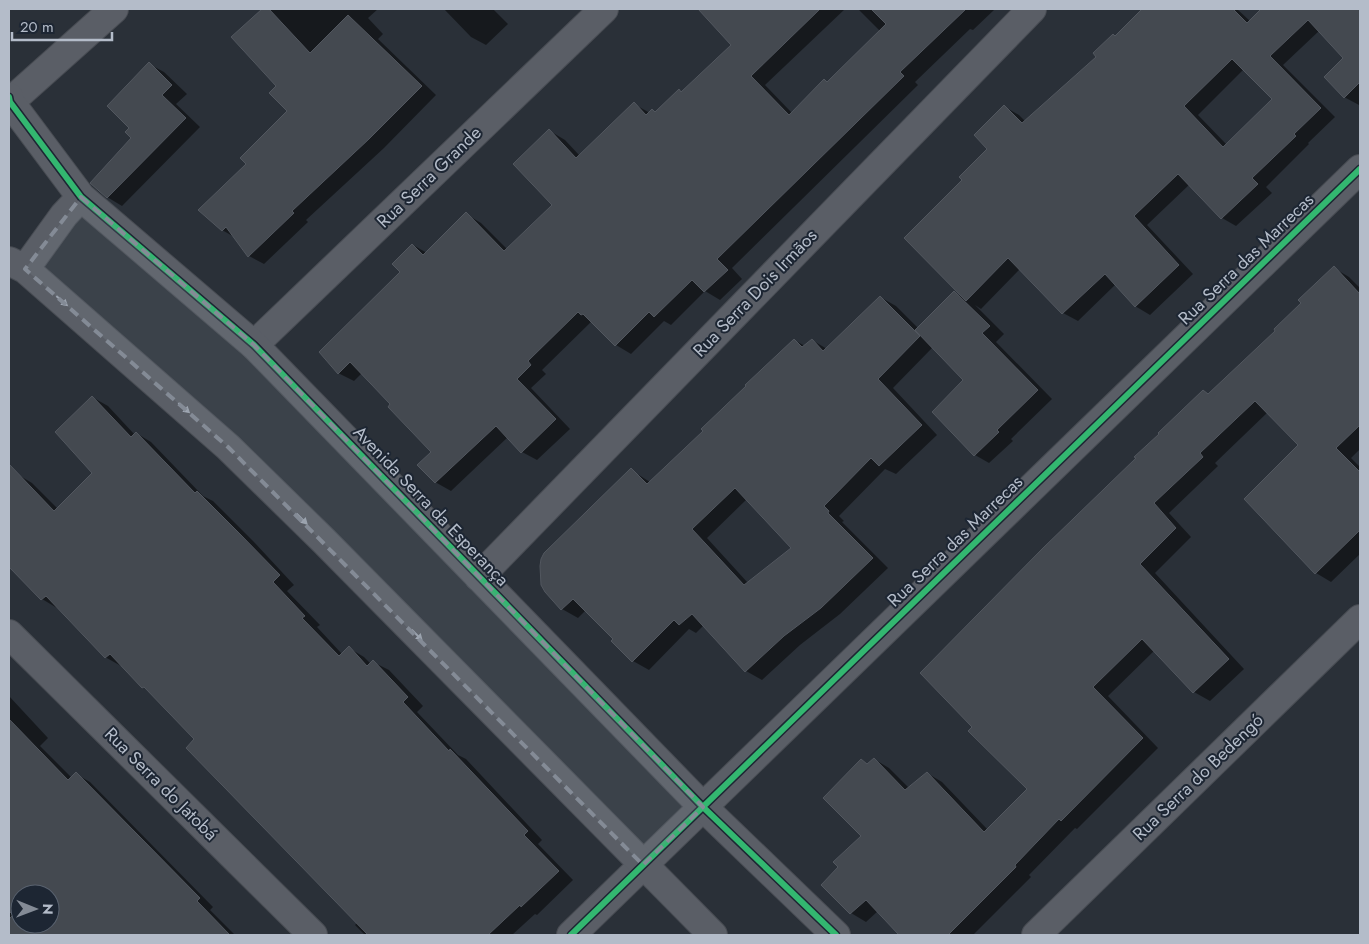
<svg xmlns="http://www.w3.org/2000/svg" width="1369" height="944" viewBox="0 0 1369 944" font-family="Jost,sans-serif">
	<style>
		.shadow { fill: #0007; fill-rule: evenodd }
		.building { fill: #444950; stroke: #52575f; fill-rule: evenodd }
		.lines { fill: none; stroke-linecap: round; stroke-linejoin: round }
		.minor-casing { stroke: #484c53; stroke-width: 30 }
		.tertiary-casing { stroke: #484c53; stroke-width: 30 }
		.minor { stroke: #5a5e66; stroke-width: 28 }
		.tertiary { stroke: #5a5e66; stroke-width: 28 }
		.cycleway-casing { stroke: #1d2633; stroke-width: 9 }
		.cycleway { stroke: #33b770; stroke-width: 6 }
		.oneway { fill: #a2a9b5 }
		.marked { fill: #848b96; fill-opacity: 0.2; stroke: #848b96; stroke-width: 4; stroke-dasharray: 10 6; stroke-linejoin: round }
		.labels { text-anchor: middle; stroke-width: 4; stroke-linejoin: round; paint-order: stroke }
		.street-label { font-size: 18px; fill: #b4bcc9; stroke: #1d2633 }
	</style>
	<rect width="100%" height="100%" fill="#2a3038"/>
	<path class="shadow" d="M264 9H378L368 18 383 34 378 39 436 95 384 148 306 220 308 222 264 264 249 256 236 238 222 230 248 164 288 111 278 86 233 37Z
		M444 9H493L508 24 486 45 471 37Z
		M699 9H845L765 85 792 113 828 82 880 31 858 9H993L994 10 973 30 970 29 915 82 918 85 732 268 742 279 720 300 705 291 671 325 664 321 631 354 616 345 592 321 542 370 546 374 531 388 570 429 537 460 522 452 508 437 451 491 435 482 433 452 392 404 362 373 354 381 338 373 402 272 413 245 427 253 466 214 481 223 508 250 553 205 550 131 565 140 580 156 634 104 650 113H656L679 91 682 93 733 45Z
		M1143 9H1237L1250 21 1263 9H1360V104L1359 105 1344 97 1345 58 1319 31 1283 65 1335 117 1308 143 1309 144 1266 187 1272 193 1236 226 1222 218 1190 184 1147 225 1193 274 1150 315 1135 306 1116 284 1078 321 1063 313 1020 269 981 309 975 305 1004 334 996 342 1052 399 1011 439 1013 441 989 463 975 455 965 380 933 347 893 388 937 435 896 474 885 469 839 516 844 521 842 522 888 568 840 614 800 645 762 680 746 671 704 625 696 633 689 629 649 670 633 661 613 641 615 639 586 610 578 618 562 609 546 592 631 470 650 482 705 431 794 340 805 346 812 340 827 349 880 297 896 306 918 328 954 292 962 297 964 180 989 149 1005 107 1019 115 1026 122 1098 57ZM1244 69 1274 99 1227 145 1198 115ZM747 499 793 548 748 583 707 538Z
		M149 64 164 72 187 94 176 104 200 127 122 206 107 197 133 138 131 128Z
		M1334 268 1349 277 1360 288V449L1351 458 1360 467V554L1331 582 1316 573 1300 445 1268 412 1215 463 1218 466 1169 513 1191 537 1155 573 1244 669 1210 701 1194 692 1155 650 1108 696 1158 748 1077 829 1075 828 1029 875 1031 877 973 935H901L878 911 866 922 851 913 840 867 863 836 862 761 868 764 874 759 889 768 909 788 927 773 942 782 988 830 1029 788 969 731 1209 395 1276 331Z
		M92 397 108 406 135 435 136 433 151 442 203 496 213 501 254 542 294 585 287 591 320 625 317 627 342 654 349 648 364 657 371 664 373 662 389 670 423 706 417 712 458 755 466 759 542 840 538 844 573 880 537 915 535 914 512 935H365L355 925 357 923 196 739 149 691 143 687 122 665 121 666 105 657 57 608 42 599 9 564V467L16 475 17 474 32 483 58 509 94 473Z
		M9 696 48 738 40 746 72 778 76 774 90 782 213 907 210 910 235 935H9ZM20 894H50V924H20Z"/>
	<path class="building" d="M262 9H269L310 53 348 15 422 86 369 139 292 211 294 213 248 257 226 227 222 231 198 210 246 164 240 158 287 111 269 93 276 86 231 37Z
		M698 9H820L751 76 789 115 824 79 827 82 886 24 871 9H966L900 72 904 76 717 259 728 270 704 292 692 280 654 317 649 312 615 346 583 314 581 315 578 312 528 361 531 365 517 379 556 419 521 453 496 426 435 483 417 465 431 452 388 407 390 404 350 362 338 374 319 352 400 272 392 264 412 244 423 255 466 212 504 251 552 205 513 164 549 129 576 158 634 102 646 115 652 109 655 112 679 89 681 92 731 45Z
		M1142 9H1233L1247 23 1261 9H1360V82L1344 98 1324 77 1343 58 1308 20 1270 56 1321 108 1294 134 1296 136 1252 178 1258 184 1221 219 1178 174 1134 216 1179 265 1135 307 1105 274 1062 314 1008 258 966 301 904 238 962 180 959 177 987 149 974 135 1004 105 1022 123 1096 57 1093 53 1113 34 1115 36ZM1232 59 1272 99 1223 147 1184 106Z
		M149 62 172 85 162 95 186 118 107 198 90 183 131 138 125 132 129 128 107 106Z
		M1334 266 1360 294V425L1336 448 1360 472V530L1315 574 1244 499 1298 445 1255 401 1200 453 1203 457 1154 503 1176 528 1140 564 1229 659 1193 693 1142 639 1093 687 1143 738 1061 821 1059 819 1015 865 1016 867 948 935H899L866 900 850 914 821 885 838 867 833 862 861 836 823 798 861 759 867 764 874 758 905 790 927 772 984 832 1027 789 968 731 972 727 920 673 1043 548 1136 458 1134 457 1159 434 1158 433 1203 390 1208 394 1275 331 1274 329 1301 303 1298 300Z
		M954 291 990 326 982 333 1038 390 997 430 999 432 974 456 932 412 963 380 915 330Z
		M880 296 920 336 878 379 922 425 879 466 871 458 824 506 829 511 828 513 873 558 821 608 784 636 745 672 692 614 679 625 674 620 632 662 611 641 613 639 573 599 561 610 545 592 541 585 540 566 541 559 544 553 631 468 647 484 703 431 701 429 746 386 745 385 794 339 802 347 812 339 823 351ZM735 488 791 548 744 585 692 529Z
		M92 396 131 437 136 432 195 493 197 491 238 532 280 575 273 582 305 616 302 618 339 656 349 646 367 666 373 660 408 697 403 702 449 751 450 749 528 831 524 835 559 871 521 907 520 905 488 935H368L186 748 194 739 144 687 142 688 110 654 105 658 46 596 41 600 9 567V464L54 511 92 473 55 432Z
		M9 719 68 780 76 772 200 898 197 901 230 935H9V919L13 915 9 911ZM20 894H50V924H20Z"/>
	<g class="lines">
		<defs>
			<path id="minor" d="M10 102 114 9
				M254 345 604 9
				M479 577 1032 9
				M9 634 313 935
				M571 935 1360 169
				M1036 935 1360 619"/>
			<path id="tertiary" d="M9 97 10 102 81 197 254 345 703 807 836 935
				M9 261 25 269 228 447 324 541 713 935
				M25 269 64 215 81 197"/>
		</defs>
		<use href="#minor" class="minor-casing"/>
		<use href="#tertiary" class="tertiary-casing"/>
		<use href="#minor" class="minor"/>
		<use href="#tertiary" class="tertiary"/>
		<defs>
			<path id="cycleway" d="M9 97 10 102 81 197 254 345 703 807 836 935
				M571 935 1360 169"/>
		</defs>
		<use href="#cycleway" class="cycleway-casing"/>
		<use href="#cycleway" class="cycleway"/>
	</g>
	<defs><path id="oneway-solid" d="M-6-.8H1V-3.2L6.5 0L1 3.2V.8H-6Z" transform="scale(1.25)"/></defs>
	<g class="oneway">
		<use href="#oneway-solid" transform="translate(62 301) rotate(41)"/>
		<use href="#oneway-solid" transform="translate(184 408) rotate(41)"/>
		<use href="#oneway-solid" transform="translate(302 519) rotate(44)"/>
		<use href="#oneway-solid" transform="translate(417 635) rotate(45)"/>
	</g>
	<path class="marked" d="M81 197 254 345 703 807 643 865 228 447 25 269Z"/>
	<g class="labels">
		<g class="street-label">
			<text transform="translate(429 177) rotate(-44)" y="6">Rua Serra Grande</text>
			<text transform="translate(1246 259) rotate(-44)" y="6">Rua Serra das Marrecas</text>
			<text transform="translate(755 293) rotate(-46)" y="6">Rua Serra Dois Irmãos</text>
			<text transform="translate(431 506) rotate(46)" y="6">Avenida Serra da Esperança</text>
			<text transform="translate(955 541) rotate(-44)" y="6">Rua Serra das Marrecas</text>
			<text transform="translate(1198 777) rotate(-44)" y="6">Rua Serra do Bedengó</text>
			<text transform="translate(161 784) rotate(45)" y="6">Rua Serra do Jatobá</text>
		</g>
	</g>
	<rect width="1369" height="944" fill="none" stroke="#b4bcc9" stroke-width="20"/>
	<g transform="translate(35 909) rotate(91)"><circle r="24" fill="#1d2633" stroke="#59626f"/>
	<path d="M0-4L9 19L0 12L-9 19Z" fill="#848b96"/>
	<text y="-8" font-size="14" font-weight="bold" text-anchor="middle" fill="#b4bcc9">N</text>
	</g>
	<path d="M12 32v8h100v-8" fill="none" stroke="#b4bcc9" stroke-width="2.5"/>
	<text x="20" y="32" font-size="15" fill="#b4bcc9" stroke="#1d2633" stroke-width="4" paint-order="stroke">20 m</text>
</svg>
